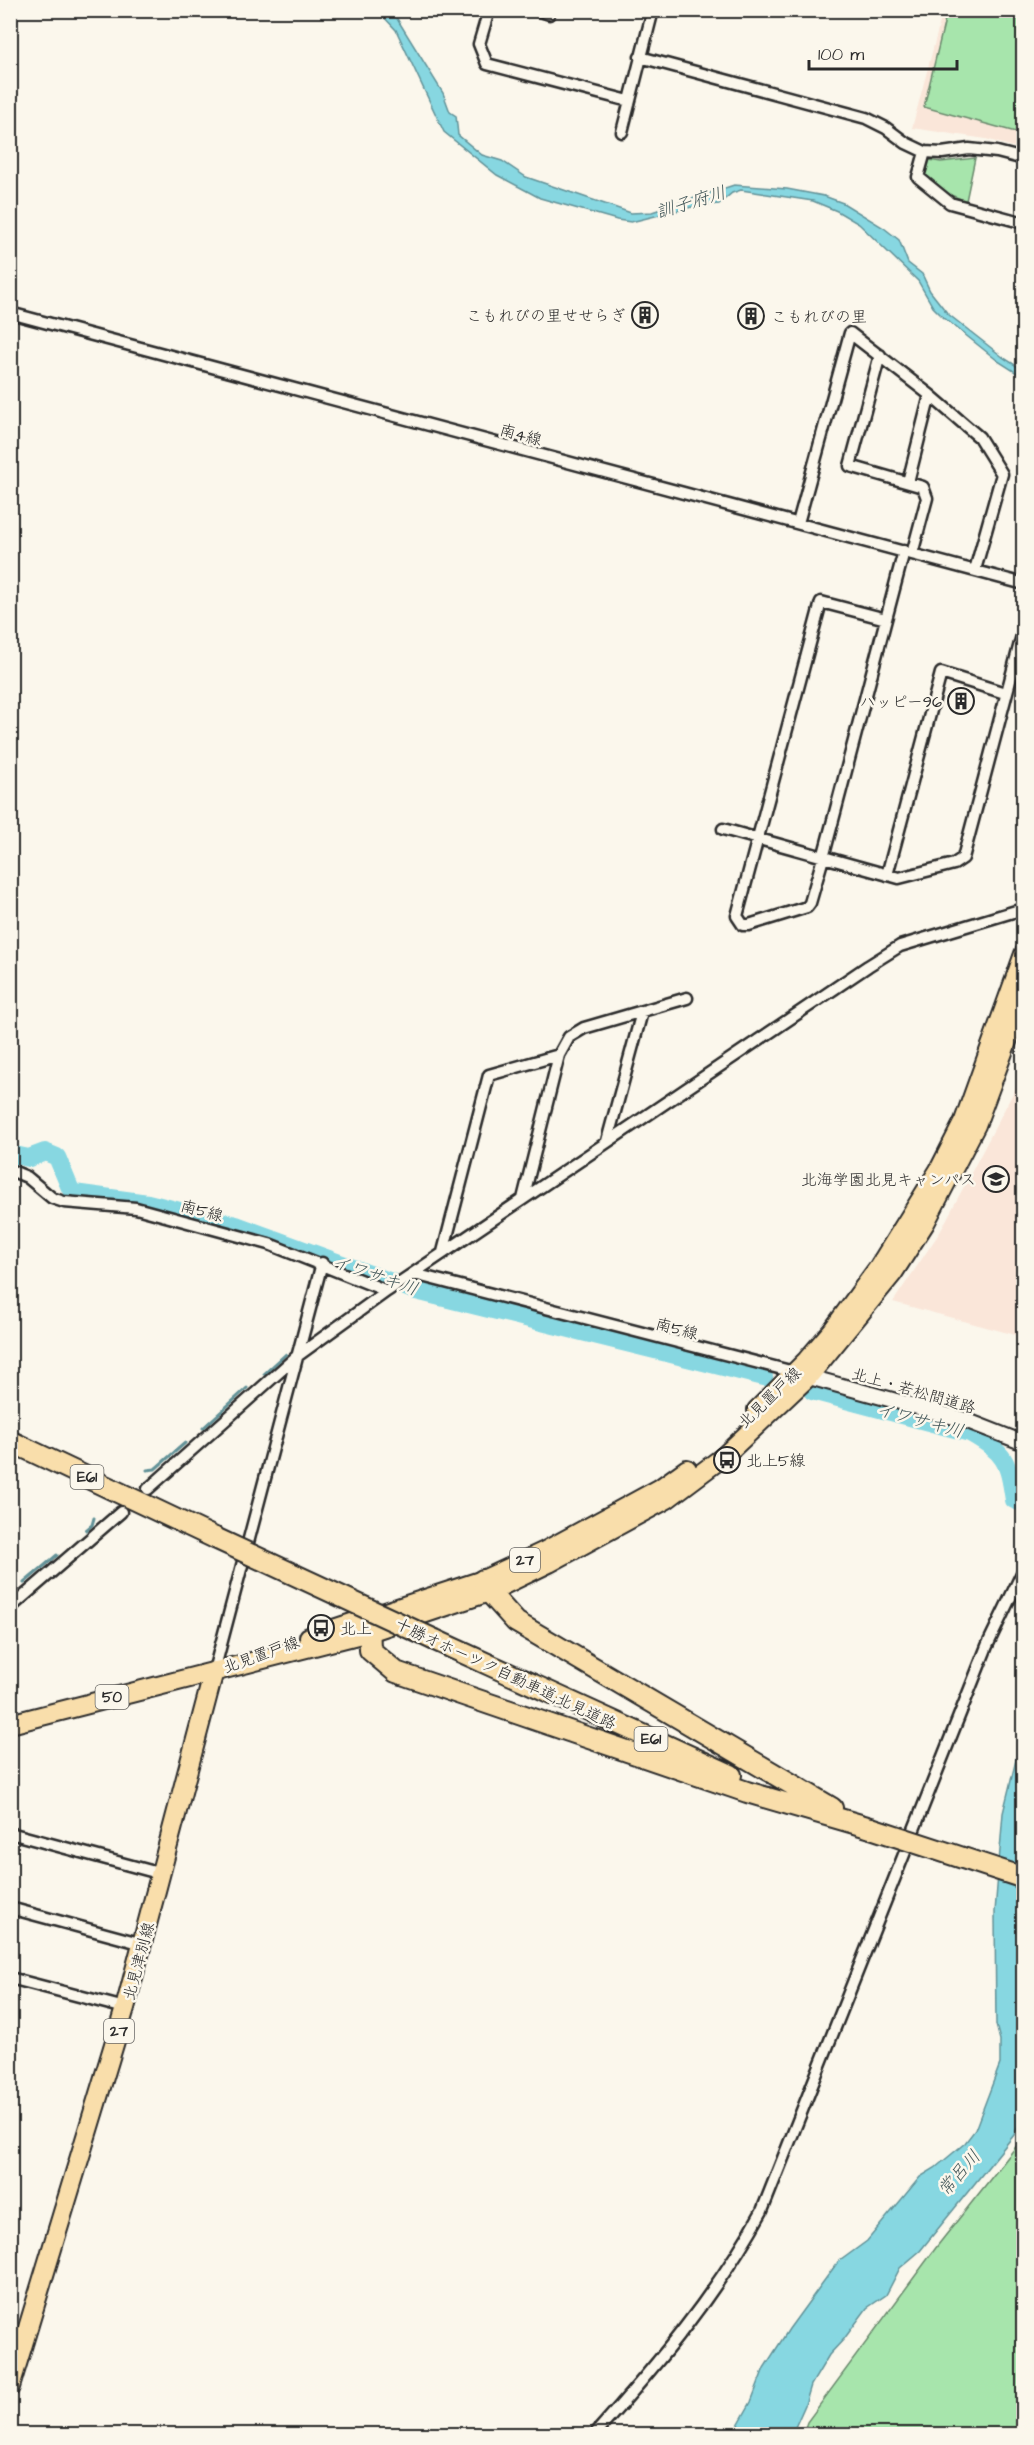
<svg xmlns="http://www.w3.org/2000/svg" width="1034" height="2445" viewBox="0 0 1034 2445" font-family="'Architects Daughter','Klee One',sans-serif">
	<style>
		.built { fill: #fae6d9 }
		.green { fill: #a7e5ac; stroke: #69886c; stroke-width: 1.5 }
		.water { fill: #87d7e1; stroke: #629298; stroke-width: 1.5 }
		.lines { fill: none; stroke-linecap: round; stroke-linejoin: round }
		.stream { stroke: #629298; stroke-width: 3 }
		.river { stroke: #87d7e1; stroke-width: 18 }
		.minor-casing { stroke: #2b2b2b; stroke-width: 15 }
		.tertiary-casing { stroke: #2b2b2b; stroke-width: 18 }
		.primary-casing { stroke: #2b2b2b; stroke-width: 22 }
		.motorway-casing { stroke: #2b2b2b; stroke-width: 24 }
		.minor { stroke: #fbf7ec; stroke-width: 10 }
		.tertiary { stroke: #fbf7ec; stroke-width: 14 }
		.primary { stroke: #f9deab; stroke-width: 18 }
		.motorway { stroke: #f9deab; stroke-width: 20 }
		.motorway-bridge-casing { stroke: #2b2b2b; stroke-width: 24; stroke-linecap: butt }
		.motorway-bridge { stroke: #f9deab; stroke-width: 20 }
		.labels { text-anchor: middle; stroke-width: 5; stroke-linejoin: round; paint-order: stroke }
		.shield { fill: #fbf7ec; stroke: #696865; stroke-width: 1.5 }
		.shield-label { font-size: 15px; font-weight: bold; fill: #2b2b2b }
		.poi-label { font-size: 16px; fill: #2b2b2b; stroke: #fbf7ec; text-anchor: end }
		.street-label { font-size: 16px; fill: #2b2b2b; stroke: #fbf7ec }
		.water-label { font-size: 18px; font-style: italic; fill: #425658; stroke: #fbf7ec }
	</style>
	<rect width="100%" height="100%" fill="#fbf7ec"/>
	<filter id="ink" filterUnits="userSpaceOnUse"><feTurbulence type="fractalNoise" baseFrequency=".0167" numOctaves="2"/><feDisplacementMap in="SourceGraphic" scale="12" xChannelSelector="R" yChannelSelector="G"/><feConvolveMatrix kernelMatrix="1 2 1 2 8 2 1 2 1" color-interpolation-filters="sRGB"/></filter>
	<g filter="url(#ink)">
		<path class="built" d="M943 11H1023V150L986 139 912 128Z
			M1023 1074V1337L893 1302 940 1232Z"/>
		<path class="green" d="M947 11H1023V134L924 107Z
			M975 158 966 201 948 194 924 176 929 160 941 162Z
			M1023 2138V2434H803L807 2422 938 2245Z"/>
		<path class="water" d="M374 11H387L396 17 443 93 450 112 456 116 458 135 482 155 502 161 526 177 631 213 652 212 734 185 787 189 824 196 843 203 884 228 899 240 908 263 922 274 930 291 948 314 1004 358 1023 370V377L998 361 943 317 933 307 918 281 859 224 837 211 813 201 741 190 732 193 719 204 696 206 631 222 617 220 540 198 497 175 444 132 396 30 382 15Z
			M1023 1710 1024 2089 1020 2096 1022 2117 1014 2135 920 2251 900 2268 886 2295 867 2308 844 2339 829 2355 811 2385 805 2405 792 2434H733L751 2402 764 2368 789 2329 837 2263 867 2241 920 2177 935 2168 965 2143 975 2130 1000 2064V2040L996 2025 995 1912 1003 1813 1016 1760Z"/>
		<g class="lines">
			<path class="stream" d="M383 1282 386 1280
				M264 1374 286 1354
				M203 1428 247 1388
				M147 1470 155 1469 185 1443
				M86 1530 92 1525 94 1518
				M24 1583 57 1555"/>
			<path class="river" d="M10 1154 29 1158 45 1152 57 1157 70 1188 74 1193 148 1203 236 1225 416 1291 764 1377
				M812 1391 970 1433C1006 1454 1008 1460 1014 1500L1024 1504"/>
			<defs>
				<path id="minor" d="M489 10 479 44 487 64 629 101
					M537 10 549 14 550 10
					M640 57 866 118 886 128 906 143 925 152 942 153 969 149 997 152 1024 159
					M622 132 653 10
					M925 152 918 177 950 203 1024 223
					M10 313 1024 584
					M880 355 850 466 923 487 927 498 912 554
					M908 482 930 395
					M798 523 850 333 930 395 979 437 1002 474 975 570
					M886 619 821 602 737 916 743 925H749L807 907 810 903 823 858 904 551
					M723 829 899 878 954 864 963 858 1024 628
					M887 875 941 673 1005 693
					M559 1055 569 1037 584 1028 687 998
					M607 1141 642 1012
					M10 1170 27 1177 52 1198 64 1202 136 1208 269 1244 387 1291
					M443 1252 489 1075 559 1055 523 1199
					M414 1274 794 1372
					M148 1489 296 1357 387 1291 868 966 900 946 1016 911 1024 913
					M10 1608 121 1512
					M214 1671 322 1263
					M10 1833 162 1874
					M10 1908 143 1944
					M10 1978 125 2008
					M595 2434C657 2365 717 2293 762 2211L987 1646 1024 1569"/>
				<path id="tertiary" d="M802 1375 965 1420 1024 1443"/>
				<path id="primary" d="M757 1410 807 1360 832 1331 878 1268 939 1170 964 1121 1024 954
					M309 1637 483 1580 545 1551 659 1489 687 1469
					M10 1724 369 1632 489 1592 549 1563 667 1499 723 1457 808 1377 893 1273 925 1223 976 1125 1024 996
					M10 2387 125 2008 214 1671"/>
				<path id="motorway" d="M10 1441 215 1538
					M483 1580 489 1592 516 1622 832 1808
					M369 1618 370 1650 396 1672 747 1792 871 1828
					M435 1640 731 1775"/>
			</defs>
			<use href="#minor" class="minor-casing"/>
			<use href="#tertiary" class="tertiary-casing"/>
			<use href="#primary" class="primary-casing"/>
			<use href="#motorway" class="motorway-casing"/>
			<use href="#minor" class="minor"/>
			<use href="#tertiary" class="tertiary"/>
			<use href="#primary" class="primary"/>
			<use href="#motorway" class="motorway"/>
			<defs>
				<path id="motorway-bridge" d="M215 1538 435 1640
					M871 1828 1024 1878"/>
			</defs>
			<use href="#motorway-bridge" class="motorway-bridge-casing"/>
			<use href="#motorway-bridge" class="motorway-bridge"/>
		</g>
	</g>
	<defs>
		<symbol id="building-ring" viewBox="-11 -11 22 22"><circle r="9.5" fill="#fbf7ec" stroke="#2b2b2b" stroke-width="1.5"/><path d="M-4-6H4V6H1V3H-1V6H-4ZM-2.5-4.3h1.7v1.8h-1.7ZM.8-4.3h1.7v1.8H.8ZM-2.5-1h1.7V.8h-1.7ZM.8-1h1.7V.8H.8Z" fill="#2b2b2b"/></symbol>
		<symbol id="university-ring" viewBox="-11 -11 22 22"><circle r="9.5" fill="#fbf7ec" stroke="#2b2b2b" stroke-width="1.5"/><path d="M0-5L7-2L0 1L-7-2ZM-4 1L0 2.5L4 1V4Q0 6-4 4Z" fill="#2b2b2b"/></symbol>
		<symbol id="bus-ring" viewBox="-11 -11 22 22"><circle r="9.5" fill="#fbf7ec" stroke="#2b2b2b" stroke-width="1.5"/><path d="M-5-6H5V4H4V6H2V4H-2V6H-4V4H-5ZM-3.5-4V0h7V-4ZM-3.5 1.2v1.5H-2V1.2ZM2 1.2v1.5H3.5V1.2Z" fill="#2b2b2b"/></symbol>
	</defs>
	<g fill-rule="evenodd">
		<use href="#building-ring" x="630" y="300" width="30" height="30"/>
		<use href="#building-ring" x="736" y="301" width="30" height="30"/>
		<use href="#building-ring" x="946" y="686" width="30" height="30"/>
		<use href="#university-ring" x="981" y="1164" width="30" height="30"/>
		<use href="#bus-ring" x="712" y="1445" width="30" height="30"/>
		<use href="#bus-ring" x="306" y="1613" width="30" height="30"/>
	</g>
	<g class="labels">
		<g class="shield">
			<rect x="70.5" y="1465" width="33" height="24" rx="4.5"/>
			<rect x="510" y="1548" width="30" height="24" rx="4.5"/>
			<rect x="95.5" y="1685" width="33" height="24" rx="4.5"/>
			<rect x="634.5" y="1727" width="33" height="24" rx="4.5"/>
			<rect x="104" y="2019" width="30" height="24" rx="4.5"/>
		</g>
		<g class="shield-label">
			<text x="87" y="1482">E61</text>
			<text x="525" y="1565">27</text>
			<text x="112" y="1702">50</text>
			<text x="651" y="1744">E61</text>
			<text x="119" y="2036">27</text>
		</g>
		<g class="poi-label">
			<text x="626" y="321">こもれびの里せせらぎ</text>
			<text x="771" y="322" text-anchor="start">こもれびの里</text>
			<text x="942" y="707">ハッピー96</text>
			<text x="976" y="1185">北海学園北見キャンパス</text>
			<text x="746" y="1466" text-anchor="start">北上5線</text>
			<text x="340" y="1634" text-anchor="start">北上</text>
		</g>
		<g class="street-label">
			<text transform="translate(521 434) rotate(15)" y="6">南4線</text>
			<text transform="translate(202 1210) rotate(15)" y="6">南5線</text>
			<text transform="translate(677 1328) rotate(15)" y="6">南5線</text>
			<text transform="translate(914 1390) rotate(16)" y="6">北上・若松間道路</text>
			<text transform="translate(769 1397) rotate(-44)" y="6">北見置戸線</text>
			<text transform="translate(261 1654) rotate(-20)" y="6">北見置戸線</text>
			<text transform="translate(506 1673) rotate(25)" y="6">十勝オホーツク自動車道;北見道路</text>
			<text transform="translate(138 1961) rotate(-75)" y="6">北見津別線</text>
		</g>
		<g class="water-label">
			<text transform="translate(691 202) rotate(-17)" y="6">訓子府川</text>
			<text transform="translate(375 1275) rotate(19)" y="6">イワサキ川</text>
			<text transform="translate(920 1420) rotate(15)" y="6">イワサキ川</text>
			<text transform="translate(959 2173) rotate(-49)" y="6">常呂川</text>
		</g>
	</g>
	<rect width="1034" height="2445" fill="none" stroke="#fbf7ec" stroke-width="36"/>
	<rect x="18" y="18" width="998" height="2409" fill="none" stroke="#2b2b2b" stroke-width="2" filter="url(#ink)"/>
	<path d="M809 60v9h148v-9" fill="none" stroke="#2b2b2b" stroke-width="3"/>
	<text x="818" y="60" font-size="18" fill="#2b2b2b" stroke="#fbf7ec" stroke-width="4.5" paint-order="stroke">100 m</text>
</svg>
